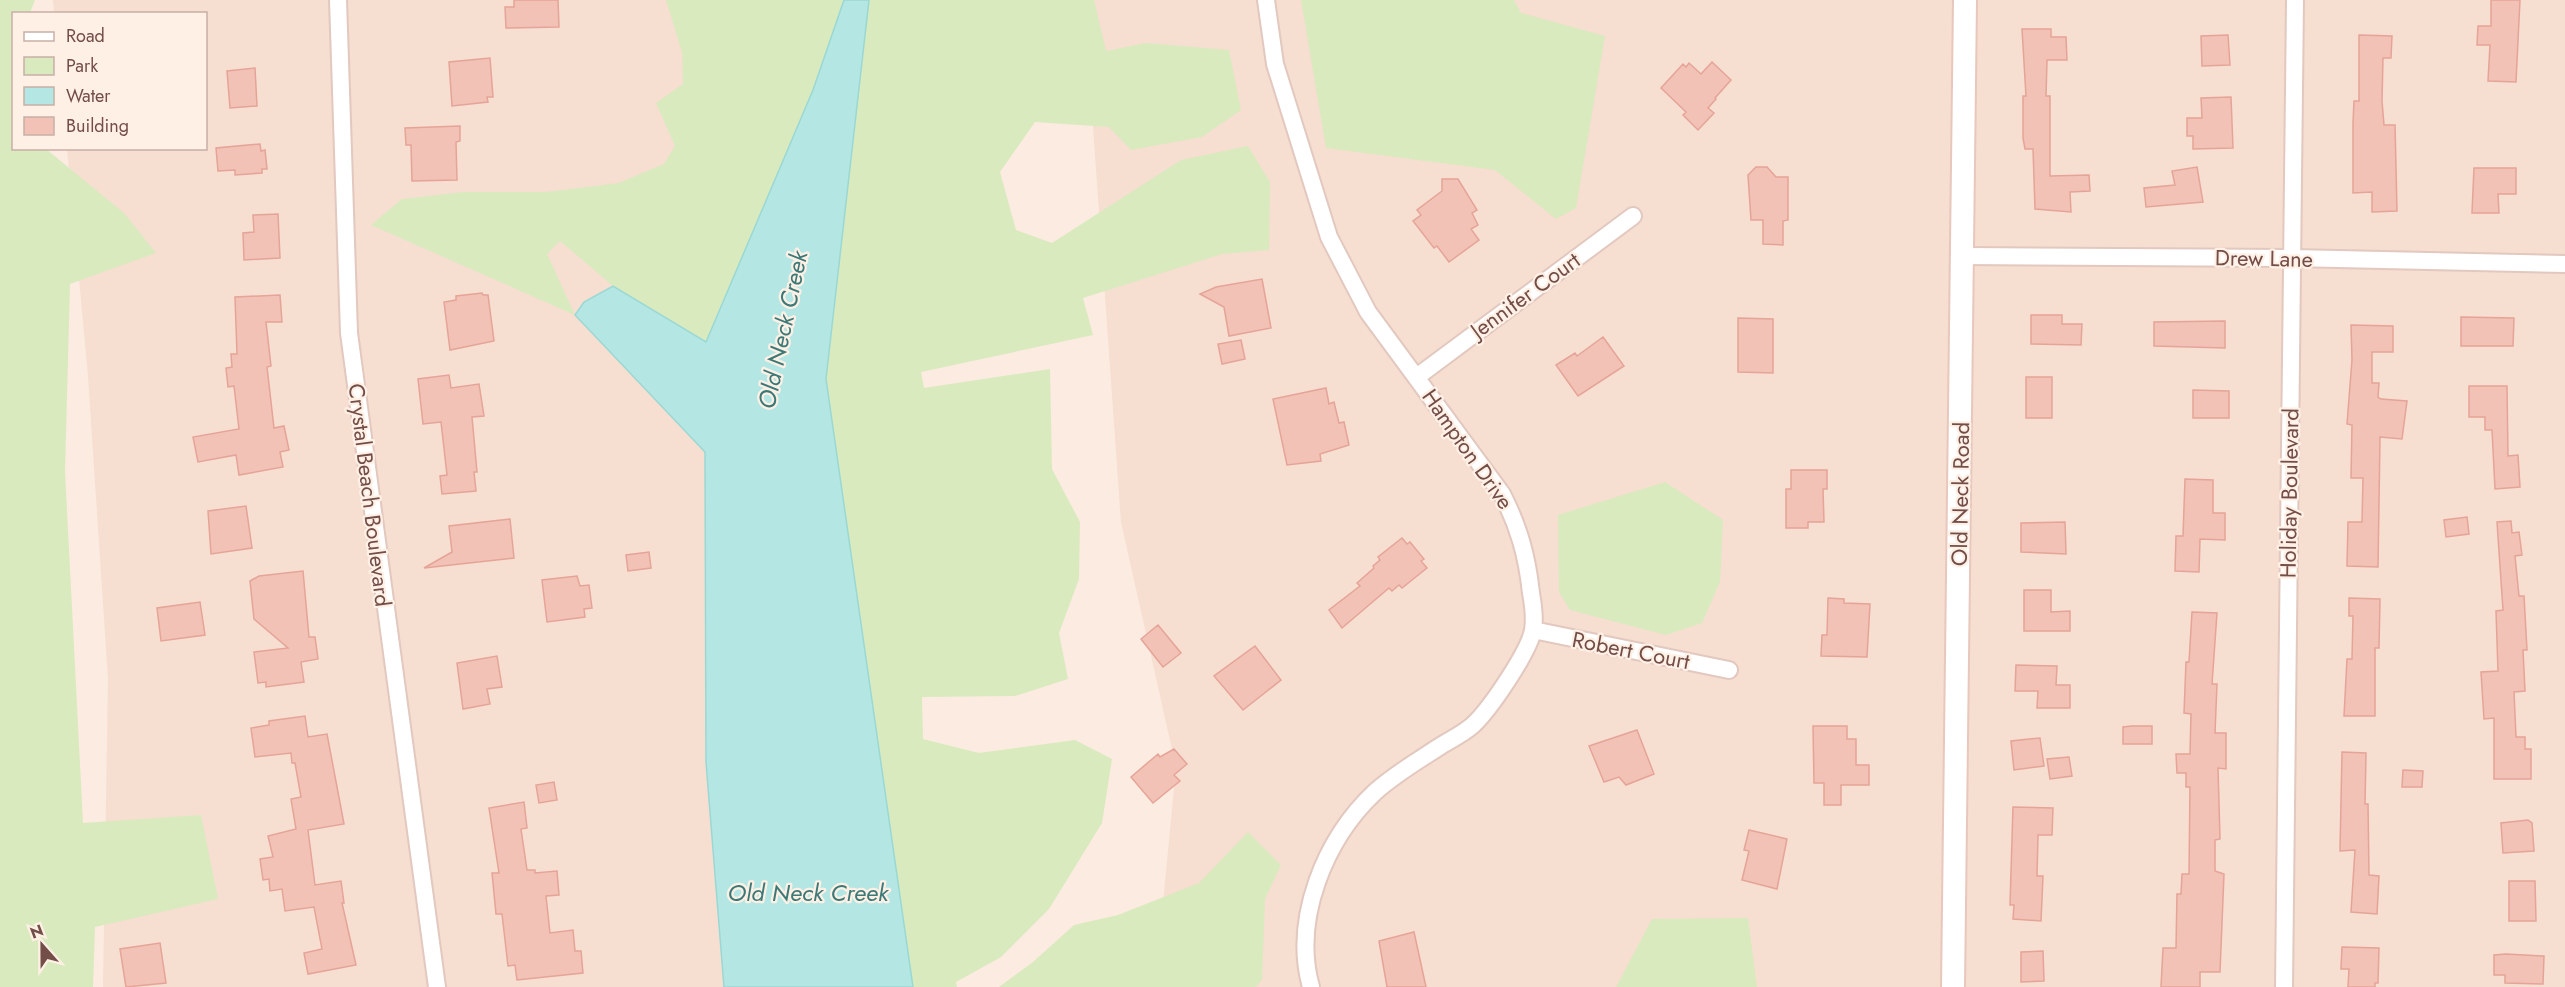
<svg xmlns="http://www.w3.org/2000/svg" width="2565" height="987" viewBox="0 0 2565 987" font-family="Jost,sans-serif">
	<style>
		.residential { fill: #f6ded1 }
		.green { fill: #d9eabe }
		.water { fill: #b4e6e3; stroke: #9ad8d4; stroke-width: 1.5 }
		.building { fill: #f2c2b7; stroke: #e5a497; stroke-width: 1.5 }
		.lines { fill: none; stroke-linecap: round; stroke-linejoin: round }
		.street-casing { stroke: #e2c8bf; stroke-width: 20 }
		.secondary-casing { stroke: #e8c7bc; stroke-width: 26 }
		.street { stroke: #fff; stroke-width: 16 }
		.secondary { stroke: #fff; stroke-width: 22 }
		.labels { text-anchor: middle; stroke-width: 4.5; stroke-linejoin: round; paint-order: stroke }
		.street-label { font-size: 22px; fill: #734d47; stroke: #fff0e6 }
		.water-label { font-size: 24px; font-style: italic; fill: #3b7977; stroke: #fff0e6 }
	</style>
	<rect width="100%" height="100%" fill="#fcebe0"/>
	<path class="residential" d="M53 0H767L734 987H103L108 679 88 376 67 149 206 148V14L54 13Z
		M1073 0H2565V987H1155L1176 767 1121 522 1093 127Z"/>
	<path class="green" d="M0 0H35L30 13 14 14V148L46 149 124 213 156 253 70 284 65 471 83 823 201 815 218 899 95 927 93 987H0Z
		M666 0H844L813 90 706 342 613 286 560 241 547 254 575 315 371 225 402 199 464 192H546L619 183 664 164 675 146 656 103 683 84 682 52Z
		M869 0H1094L1106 51 1146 43 1229 50 1241 110 1202 137 1131 150 1109 127 1035 122 1000 172 1016 230 1052 243 1181 160 1248 146 1270 182 1269 250 1222 254 1083 298 1093 335 921 372 924 388 1050 369 1052 469 1080 522 1079 579 1059 633 1068 679 1015 696 922 697 923 739 979 753 1075 740 1112 759 1102 823 1049 909 1001 957 956 982 957 987H913L826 379Z
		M1301 0H1514L1521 13 1605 36 1576 208 1556 219 1495 170 1326 148Z
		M1665 482 1723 520 1720 582 1702 623 1666 635 1570 610 1559 592 1558 515Z
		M1248 832 1281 865 1265 899 1262 980 1255 987H999L1033 962 1074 925 1118 915 1199 883Z
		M1748 918 1757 987H1616L1652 919Z"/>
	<path class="water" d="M844 0H869L826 379 913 987H724L706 762 705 452 575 315 584 302 613 286 706 342 813 90Z"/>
	<path class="building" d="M514 0H558L559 27 506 28 505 7H514Z
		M2491 0H2520L2516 82 2488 81 2490 45H2477L2478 26H2491Z
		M2022 29H2051V37H2066L2067 60H2047L2046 96H2050V176L2089 175 2090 191 2070 192 2071 212 2035 209 2033 149H2025L2023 138V96H2026Z
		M2228 35 2230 65 2202 66 2201 36Z
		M2359 35 2392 36 2391 58H2383L2382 101 2384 125H2395L2397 211 2372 212V192L2353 193V123L2354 101H2359Z
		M490 58 493 97H487L488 102 452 106 449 62Z
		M1712 62 1731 80 1715 98 1716 99 1708 108 1714 113 1698 130 1683 115 1686 112 1661 88 1683 64 1686 67 1689 63 1701 74Z
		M255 68 257 106 230 108 227 71Z
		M2231 97 2233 148 2193 149V136H2187V118H2202L2201 98Z
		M460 126V141L456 142 457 180 412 181 411 145H406L405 128Z
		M260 144 261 151 265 150 267 169H262V173L235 175V170L218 171 216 148Z
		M1756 167H1767L1776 177H1788V220L1783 221V245L1763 244V220H1751L1748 175Z
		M2197 167 2203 202 2146 207 2144 188 2175 185 2172 171Z
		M2474 168H2516V194H2498L2499 213H2472Z
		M1442 179H1458L1477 210 1472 213 1478 225 1471 229 1479 240 1449 262 1437 246 1434 248 1413 221 1421 215 1417 210 1442 191Z
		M278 214 280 258 244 260 243 233 254 232 253 215Z
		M1262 279 1271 328 1229 336 1224 307 1200 294 1216 287Z
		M482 293 483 295H488L494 341 450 350 444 302 456 300V296Z
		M280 295 282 322H266L271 366 267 367 274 428 284 426 289 450 280 452 283 467 239 475 236 455 198 462 193 437 239 429 234 386 228 387 226 368 232 367 231 354H237L235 297Z
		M2031 315H2062V324H2082L2081 345 2031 344Z
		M2461 317 2514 318 2513 346H2461Z
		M1738 318 1773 319V373L1738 372Z
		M2225 321V348L2154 346V322Z
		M2351 325 2393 326V352H2372V383H2379L2378 397 2381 399 2407 401 2402 439 2380 437 2378 567 2347 566 2348 522H2362L2363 478H2351L2352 425 2347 424 2352 360Z
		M1603 337 1624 366 1578 396 1556 365 1575 353 1577 356Z
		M1241 340 1245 359 1222 364 1218 344Z
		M449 375 451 388 479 384 484 416 472 417 477 472H474L476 491 442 494 440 476 447 475 441 422 423 424 418 379Z
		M2026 377H2052V418H2026Z
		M2469 386H2507L2508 456 2518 455 2520 487 2495 489 2492 430H2485V417H2469Z
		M1326 388 1329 404 1334 402 1339 423 1344 422 1349 445 1320 454 1321 461 1287 465 1273 399Z
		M2193 390 2229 391V418H2193Z
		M1791 470H1827V489H1823L1824 522H1808V528H1786V489H1791Z
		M2185 479 2213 480V513H2225V540L2200 539 2199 572 2175 571 2176 536H2183Z
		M246 506 252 548 211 554 208 511Z
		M2467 517 2469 534 2446 537 2444 520Z
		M510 519 514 558 424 568 452 552 449 526Z
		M2511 521 2512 533 2519 532 2522 555 2515 556 2519 596H2524L2527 650H2523L2525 691 2514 692 2516 737H2525V749H2531V779H2494V718L2484 719 2481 672 2498 671 2496 611 2503 610 2497 522Z
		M2065 522 2066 554 2021 552V523Z
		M1402 538 1407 544 1410 542 1424 559 1421 561 1427 568 1402 588 1399 585 1392 591 1389 588 1342 628 1329 610 1360 586 1357 583 1374 568 1373 566 1380 560 1378 557Z
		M649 552 651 568 628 571 626 555Z
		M303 571 309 637H315L318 659 301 662 304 682 266 687V682L258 683 254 652 288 648 254 619 250 581 259 576Z
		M577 576 580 586 589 585 592 608 584 609 585 617 547 622 542 580Z
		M2024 590H2051V612L2070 611V631H2024Z
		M1828 598 1844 599V603L1870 604 1867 657 1821 656 1822 635H1827Z
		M2349 598 2380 599 2379 648H2375V716H2344L2347 659H2352L2353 616H2349Z
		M200 602 205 635 161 641 157 608Z
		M2192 612 2217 613 2212 684H2217L2215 733H2226V769L2218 768 2220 839 2215 840V871L2224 874 2220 972H2200V987H2161L2163 948H2176L2177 894H2181L2182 874H2189L2190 787H2186V773H2177L2176 754H2190L2191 714 2184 713 2186 662H2189Z
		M1158 625 1181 653 1163 667 1141 639Z
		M1255 646 1281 680 1243 710 1214 676Z
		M497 656 502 687 487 689 490 704 463 709 457 663Z
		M2016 665 2057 666 2056 685H2070V708H2037L2038 691H2015Z
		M305 716 308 737 327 734 344 824 308 830 315 885 341 881 344 903H342L356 965 308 974 304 953 322 949 314 907 285 911 282 889 270 891 269 879 263 880 260 859 273 857 268 836 296 829 291 799 301 797 295 763H292L291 753 255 757 251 728 269 725V721Z
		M1813 726H1847V739H1856V765H1869V785H1841V805H1824V783H1814Z
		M2132 726H2152V744H2123V727Z
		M1637 730 1654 774 1626 785 1619 777 1604 782 1589 746Z
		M2040 738 2044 766 2014 770 2011 741Z
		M1174 749 1187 764 1174 775 1180 781 1153 803 1131 777 1158 754 1160 757Z
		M2342 752 2366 753 2365 804H2368L2369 875 2379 876 2377 914 2351 912 2355 850 2340 851Z
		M2069 757 2072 776 2050 779 2047 759Z
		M2403 770 2423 771 2422 787H2402Z
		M554 782 557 800 539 803 536 785Z
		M524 802 527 828 521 829 527 870H535V873L557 871 559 895 546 896 550 933 573 930 575 951H581L583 973 517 980 515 965 508 966 502 914H496L492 873H499L489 808Z
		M2013 807 2053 808 2052 835H2038L2037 876H2043L2041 921 2013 919 2014 905H2010Z
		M2528 820 2532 823 2534 851 2503 853 2501 823Z
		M1749 830 1787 839 1777 889 1742 880 1749 851 1744 850Z
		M2509 881H2535L2536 921H2509Z
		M1414 932 1426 987H1387L1379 941Z
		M160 943 166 983 126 987 120 949Z
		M2342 947 2379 948 2378 983H2375V987H2348L2349 969H2341Z
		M2043 951 2044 981 2021 982V952Z
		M2506 954 2544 956 2543 984 2505 983V975H2494V955Z"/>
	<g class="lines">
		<defs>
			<path id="street" d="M338 0 349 333 437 987
				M1266 0 1275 64 1329 237 1368 312 1502 494C1519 527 1527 556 1531 593 1533 604 1535 618 1533 630 1529 652 1490 709 1473 725 1464 733 1452 739 1442 745 1419 760 1395 774 1375 792 1325 839 1292 919 1311 987
				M1963 256 2292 258 2565 264
				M1418 376 1633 216
				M1533 630 1729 670
				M2284 987 2295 0"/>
			<path id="secondary" d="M1953 987 1965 0"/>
		</defs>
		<use href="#street" class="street-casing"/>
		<use href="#secondary" class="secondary-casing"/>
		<use href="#street" class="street"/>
		<use href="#secondary" class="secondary"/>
	</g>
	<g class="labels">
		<g class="street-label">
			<text transform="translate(2264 258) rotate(1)" y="8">Drew Lane</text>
			<text transform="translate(1525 295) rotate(-36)" y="8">Jennifer Court</text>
			<text transform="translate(1468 449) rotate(55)" y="8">Hampton Drive</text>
			<text transform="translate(2289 493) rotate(-89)" y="8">Holiday Boulevard</text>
			<text transform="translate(1960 494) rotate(-89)" y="8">Old Neck Road</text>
			<text transform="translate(370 495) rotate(83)" y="8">Crystal Beach Boulevard</text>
			<text transform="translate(1631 650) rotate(11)" y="8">Robert Court</text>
		</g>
		<g class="water-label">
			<text transform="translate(783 330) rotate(-78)" y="8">Old Neck Creek</text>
			<text x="808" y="901">Old Neck Creek</text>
		</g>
	</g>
	<rect x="12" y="12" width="195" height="138" fill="#fff0e6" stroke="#c7afa6" stroke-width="1.5"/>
	<rect x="24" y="32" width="30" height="9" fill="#ffffff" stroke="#c7afa6" stroke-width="1.5"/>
	<text x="66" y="42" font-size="18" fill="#734d47">Road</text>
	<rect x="24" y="57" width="30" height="18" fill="#d9eabe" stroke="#c7afa6" stroke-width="1.5"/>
	<text x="66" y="72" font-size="18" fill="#734d47">Park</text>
	<rect x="24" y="87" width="30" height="18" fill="#b4e6e3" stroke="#c7afa6" stroke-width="1.5"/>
	<text x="66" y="102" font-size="18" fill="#734d47">Water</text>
	<rect x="24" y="117" width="30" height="18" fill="#f2c2b7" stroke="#c7afa6" stroke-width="1.5"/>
	<text x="66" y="132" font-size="18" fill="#734d47">Building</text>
	<g transform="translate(42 945) rotate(339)" stroke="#fff0e6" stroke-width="4.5" paint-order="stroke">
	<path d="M0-4.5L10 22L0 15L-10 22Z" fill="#734d47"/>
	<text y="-9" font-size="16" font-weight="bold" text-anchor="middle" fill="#734d47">N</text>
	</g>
</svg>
